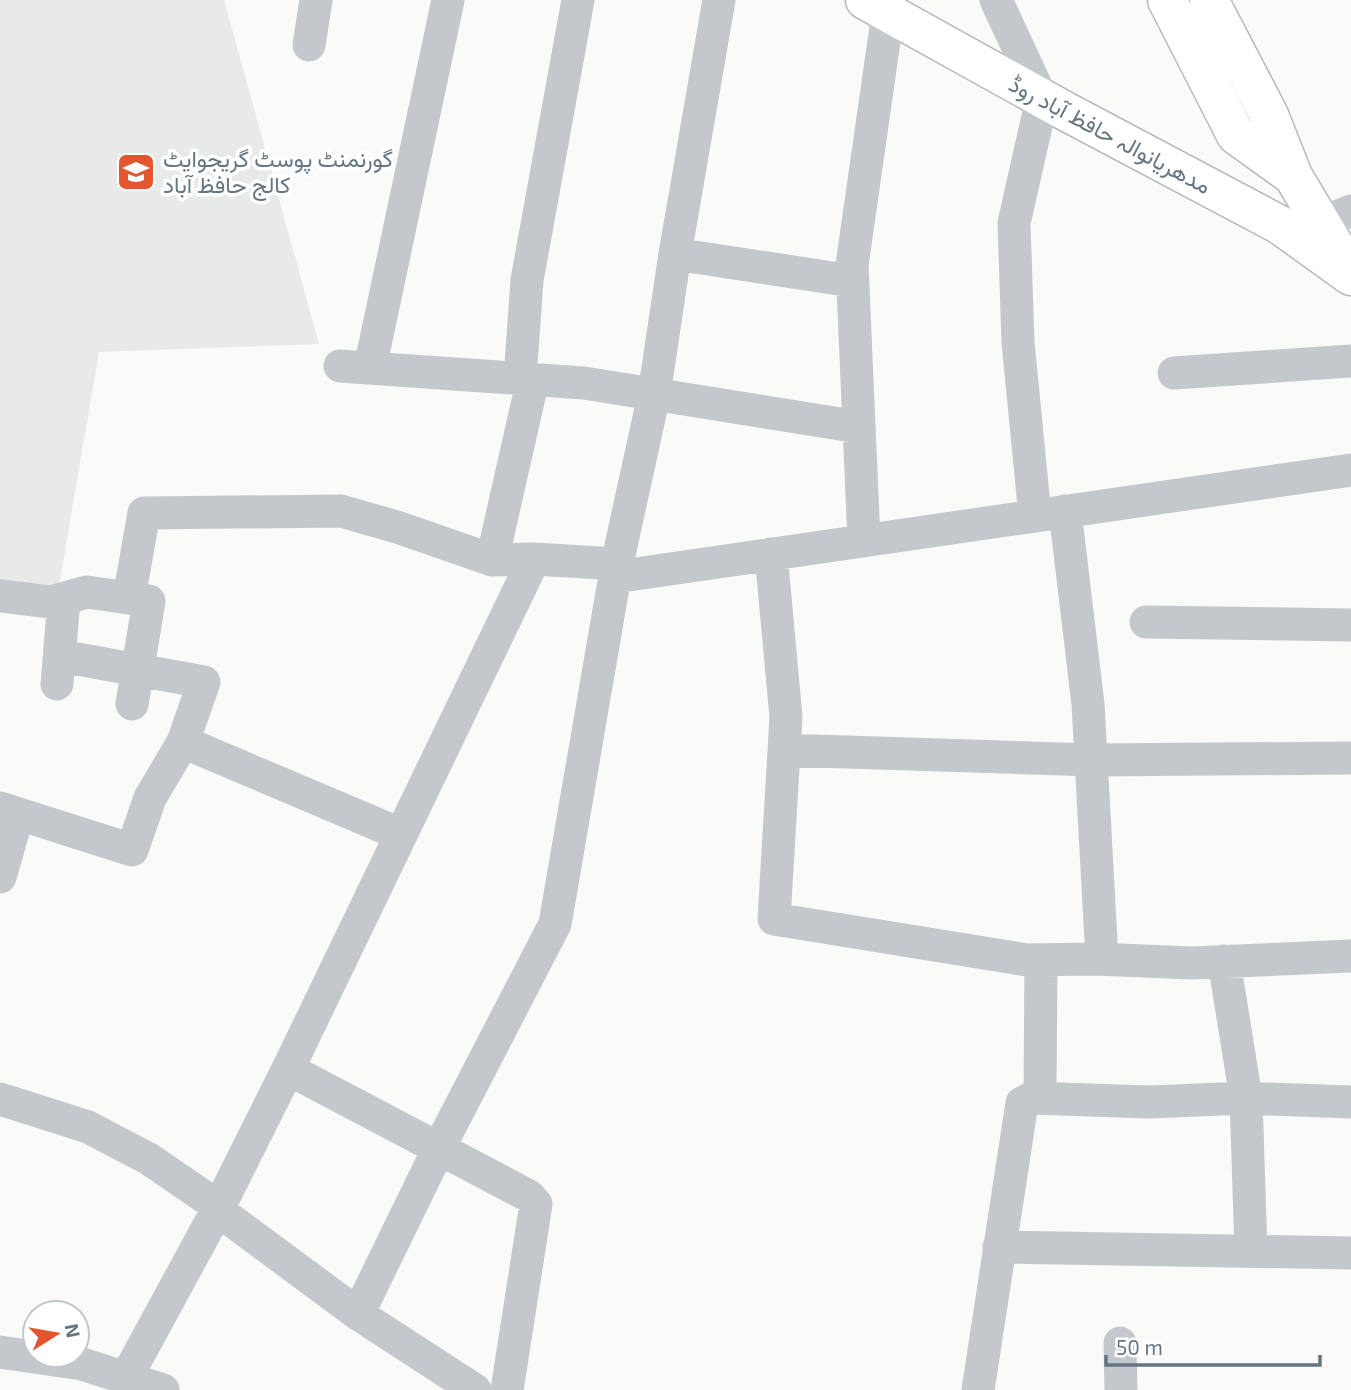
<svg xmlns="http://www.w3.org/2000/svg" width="1351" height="1390" viewBox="0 0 1351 1390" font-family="'Exo 2',Vazirmatn,sans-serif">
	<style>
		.built { fill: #e8e9e9 }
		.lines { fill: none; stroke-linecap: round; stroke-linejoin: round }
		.primary-casing { stroke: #b5babe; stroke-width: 41 }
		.minor { stroke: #c3c8cc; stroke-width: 33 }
		.primary { stroke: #fff; stroke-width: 38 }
		.labels { text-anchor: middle; stroke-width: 7; stroke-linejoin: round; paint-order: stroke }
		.street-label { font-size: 23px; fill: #657683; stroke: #fff }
		.poi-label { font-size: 23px; fill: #657683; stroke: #fff; text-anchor: start }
	</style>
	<rect width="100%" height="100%" fill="#fafaf8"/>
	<path class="built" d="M0 0H224L319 344 99 352 59 586 0 580Z"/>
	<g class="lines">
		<defs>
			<path id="primary" d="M865 0 1065 111 1280 225 1351 276
				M1167 0 1236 135 1293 176
				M1209 0 1269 115 1293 176 1346 265"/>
		</defs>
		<use href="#primary" class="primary-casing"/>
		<path class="minor" d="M996 0 1042 99 1014 223 1018 342 1035 516
			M309 45 316 0
			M1321 223 1351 211
			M675 254 852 281
			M340 366 584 383 859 427
			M370 368 448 0
			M1174 373 1351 361
			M520 378 527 280 578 0
			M1065 511 1088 704 1102 959
			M864 541 852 265 888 13
			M771 554 786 717 774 919 1027 960 1095 959 1192 963 1351 956
			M492 560 533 379
			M615 577 1351 470
			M0 596 51 602 87 592 149 601 132 704
			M129 598 144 513 341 511 400 528 492 560 534 559 617 564
			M1146 622 1351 625
			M57 684 64 599
			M183 742 400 834
			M784 750 1093 760 1351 758
			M0 808 132 850 150 798 183 742 204 682 61 656
			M0 877 18 814
			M1224 961 1246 1098 1251 1251
			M288 1069 529 1196 536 1204 507 1390
			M1031 1098 1150 1102 1246 1098 1351 1102
			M0 1099 88 1127 149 1159 219 1207 227 1217 358 1314 475 1390
			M999 1247 1351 1253
			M358 1314 439 1148 555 924 617 564 654 395 675 254 719 0
			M1120 1343 1121 1390
			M0 1352 82 1364 163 1390
			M126 1378 219 1207 288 1069 534 559
			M978 1390 1022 1103 1040 1094 1041 960"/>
		<use href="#primary" class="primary"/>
	</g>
	<defs>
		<symbol id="university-square" viewBox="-11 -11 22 22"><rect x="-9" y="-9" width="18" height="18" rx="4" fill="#e4572e" stroke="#fff"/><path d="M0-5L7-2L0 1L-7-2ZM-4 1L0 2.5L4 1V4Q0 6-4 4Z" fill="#fff"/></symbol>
	</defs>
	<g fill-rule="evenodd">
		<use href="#university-square" x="114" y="150" width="44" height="44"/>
	</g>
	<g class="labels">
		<g class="street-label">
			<text transform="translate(1110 135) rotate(28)" y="8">مدھریانوالہ حافظ آباد روڈ</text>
		</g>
		<g class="poi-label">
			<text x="163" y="167">گورنمنٹ پوسٹ گریجوایٹ<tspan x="163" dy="26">کالج حافظ آباد</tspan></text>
		</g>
	</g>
	<g transform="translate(56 1334) rotate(79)"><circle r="33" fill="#ffffff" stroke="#c1c8cd" stroke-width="2"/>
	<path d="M0-5L12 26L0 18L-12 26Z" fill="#e4572e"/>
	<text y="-10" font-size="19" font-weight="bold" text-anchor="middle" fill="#657683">N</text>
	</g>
	<path d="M1106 1355v10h214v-10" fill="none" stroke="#657683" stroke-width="3.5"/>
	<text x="1116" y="1355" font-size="21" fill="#657683" stroke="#ffffff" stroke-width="5" paint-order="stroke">50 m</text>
</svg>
